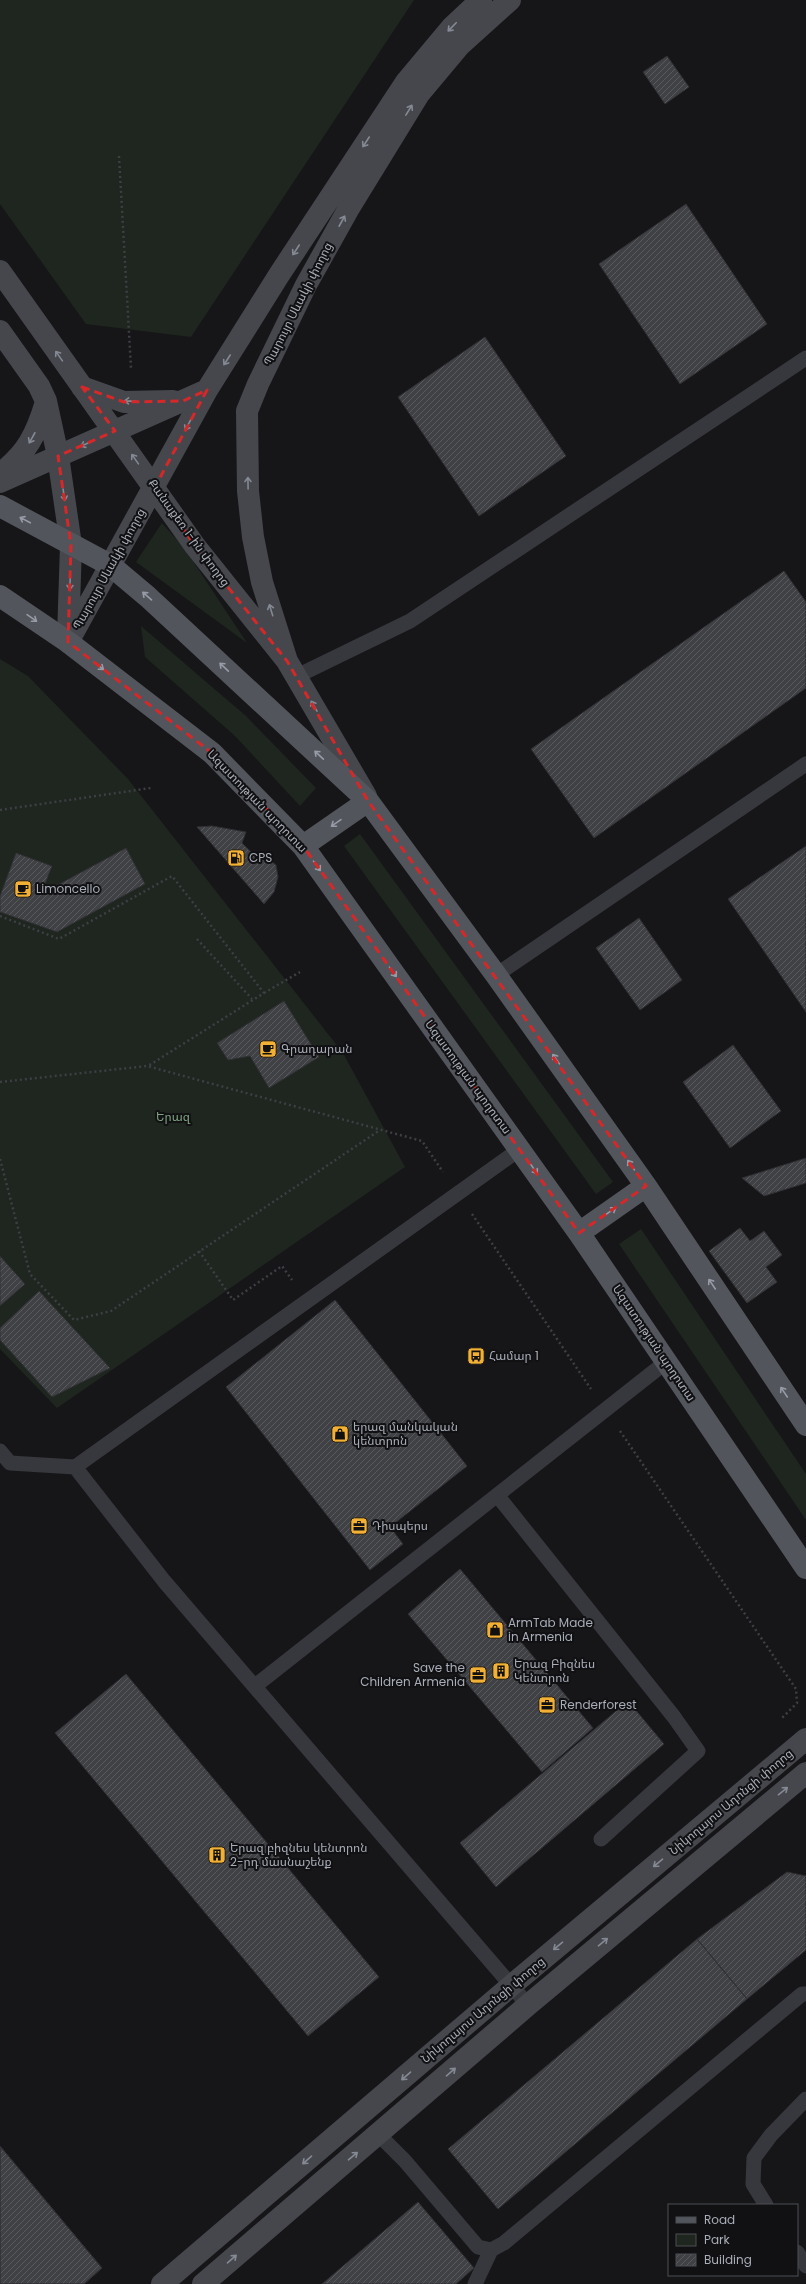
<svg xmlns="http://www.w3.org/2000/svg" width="806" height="2284" viewBox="0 0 806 2284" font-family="Poppins,'Noto Sans Armenian',sans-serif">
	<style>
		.green { fill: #1e261f }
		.building { fill: url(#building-hatch); stroke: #303034 }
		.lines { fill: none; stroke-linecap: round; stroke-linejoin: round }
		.path { stroke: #3d3f44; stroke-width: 2.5; stroke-dasharray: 2 3; stroke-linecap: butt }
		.lane { stroke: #37383d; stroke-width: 15 }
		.secondary { stroke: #45474d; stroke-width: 22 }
		.primary { stroke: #53555c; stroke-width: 22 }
		.oneway { stroke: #858993 }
		.oneway2 { stroke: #979ba6 }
		.marked { fill: none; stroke: #d62828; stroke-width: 3; stroke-dasharray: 8 5; stroke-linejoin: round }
		.labels { text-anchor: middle; stroke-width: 4; stroke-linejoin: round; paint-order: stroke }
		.street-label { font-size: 12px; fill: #a8adb8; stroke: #111113 }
		.poi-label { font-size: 12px; fill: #a8adb8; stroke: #111113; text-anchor: start }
		.park-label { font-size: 12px; fill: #7fa381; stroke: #111113 }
	</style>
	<defs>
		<pattern id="building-hatch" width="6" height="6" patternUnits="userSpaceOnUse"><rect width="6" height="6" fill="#404145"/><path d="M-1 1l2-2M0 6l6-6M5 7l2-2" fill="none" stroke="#595a5e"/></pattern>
	</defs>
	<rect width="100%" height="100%" fill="#161618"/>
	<path class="green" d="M0 0H414L191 337 86 324 0 204Z
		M162 523 185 549 247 643 136 562Z
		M141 626 246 716 316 788 300 806 235 736 145 657Z
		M0 659 28 676 128 779 343 1053 405 1167 57 1408 0 1349Z
		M360 834 613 1182 596 1194 344 846Z
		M641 1229 806 1474V1520L619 1244Z"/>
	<path class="building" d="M667 56 689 87 665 104 643 72Z
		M686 204 767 324 680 384 599 264Z
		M485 337 566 456 479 516 398 397Z
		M784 571 806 602V688L594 838 531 749Z
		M212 826 246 832 242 843 258 859H268L276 865 278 877 274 892 264 904 197 827Z
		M806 846V1012L728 899Z
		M126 848 145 884 57 932 0 912V896L16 853 52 866 41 894Z
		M639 918 682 980 640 1010 596 948Z
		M284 1001 319 1057 269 1088 250 1056 228 1060 217 1043Z
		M733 1045 781 1111 730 1148 683 1082Z
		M806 1158V1183L764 1196 742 1178Z
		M740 1228 750 1241 764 1231 782 1255 766 1267 777 1282 747 1303 709 1251Z
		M0 1256 25 1284 0 1306Z
		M39 1291 110 1368 52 1397 0 1340V1328Z
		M335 1300 467 1466 390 1527 403 1544 370 1570 226 1387Z
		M460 1569 593 1728 542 1772 408 1614Z
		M126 1674 379 1977 308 2036 55 1733Z
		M628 1701 664 1744 496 1887 460 1843Z
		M787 1872 806 1876V1950L747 1999 697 1939Z
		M697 1939 747 1999 498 2209 448 2149Z
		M0 2146 102 2268 84 2284H0Z
		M0 2146 102 2268 84 2284H0Z
		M418 2202 474 2268 456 2284H322Z"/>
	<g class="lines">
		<path class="path" d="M119 156 131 368
			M0 810 151 788
			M0 916 59 939 172 876 264 993 148 1066
			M197 939 252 999
			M264 993 300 972
			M0 1082 147 1066 422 1141 443 1172
			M0 1159 30 1274 74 1320 111 1311 380 1130
			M472 1214 591 1389
			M199 1251 233 1300 282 1266 292 1280
			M620 1431 796 1689 797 1703 781 1719"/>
		<path class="lane" d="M297 676 410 621 806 358
			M496 975 806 764
			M520 1149 75 1467 164 1581 528 2005
			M0 1451 10 1463 75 1467
			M497 1495 674 1717 698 1751 601 1839
			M255 1686 666 1362
			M379 2135 405 2161 478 2247 491 2250 504 2243 802 1994H806
			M766 2205 753 2184 754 2158 771 2135 806 2099
			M797 2252 806 2266
			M475 2284 491 2250"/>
		<path class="secondary" d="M0 271 195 546 287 661 366 796
			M0 331 39 386 46 401 58 456 71 545 68 637
			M82 387 124 402 173 401
			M0 474C27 453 36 435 46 402
			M0 482 207 390
			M68 642 207 390 279 275 406 82 452 27 481 0
			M287 661 262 582 253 537 248 491 247 411 258 384 306 285 349 208 419 94 460 45 510 0
			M162 2284 512 1985 806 1739
			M203 2284 528 2005 806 1773"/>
		<path class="primary" d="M0 506 110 565 148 597 368 801 496 975 646 1186 806 1425
			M0 596 68 642 212 753 303 846 579 1233 806 1568
			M303 846 368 801
			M579 1233 646 1186"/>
	</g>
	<defs><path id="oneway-shaft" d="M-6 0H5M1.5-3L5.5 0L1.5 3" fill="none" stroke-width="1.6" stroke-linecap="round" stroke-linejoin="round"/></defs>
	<g class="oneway">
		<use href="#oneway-shaft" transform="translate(452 27) rotate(134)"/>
		<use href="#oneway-shaft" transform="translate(409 110) rotate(-58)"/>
		<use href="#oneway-shaft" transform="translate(366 142) rotate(123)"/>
		<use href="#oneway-shaft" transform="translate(342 221) rotate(-61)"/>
		<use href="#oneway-shaft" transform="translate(296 250) rotate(123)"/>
		<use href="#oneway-shaft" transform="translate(59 356) rotate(-125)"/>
		<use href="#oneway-shaft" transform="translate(227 360) rotate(123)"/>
		<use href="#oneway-shaft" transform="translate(130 401) rotate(-178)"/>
		<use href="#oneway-shaft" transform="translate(188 425) rotate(118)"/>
		<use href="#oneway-shaft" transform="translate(32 438) rotate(119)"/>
		<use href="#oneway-shaft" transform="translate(86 444) rotate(156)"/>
		<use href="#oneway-shaft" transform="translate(135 459) rotate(-125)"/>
		<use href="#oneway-shaft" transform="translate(248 483) rotate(-91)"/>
		<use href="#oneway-shaft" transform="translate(64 495) rotate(81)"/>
		<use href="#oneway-shaft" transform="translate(70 584) rotate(92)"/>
		<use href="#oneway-shaft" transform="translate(271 610) rotate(-107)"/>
		<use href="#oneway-shaft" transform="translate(314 706) rotate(-120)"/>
		<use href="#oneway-shaft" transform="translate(783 1791) rotate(-39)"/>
		<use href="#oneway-shaft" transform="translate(658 1863) rotate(140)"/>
		<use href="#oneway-shaft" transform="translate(603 1942) rotate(-40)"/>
		<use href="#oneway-shaft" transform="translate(558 1946) rotate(140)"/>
		<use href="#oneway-shaft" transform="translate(451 2072) rotate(-41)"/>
		<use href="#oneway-shaft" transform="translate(406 2076) rotate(139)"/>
		<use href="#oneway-shaft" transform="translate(353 2156) rotate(-40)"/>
		<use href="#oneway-shaft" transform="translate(307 2160) rotate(139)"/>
		<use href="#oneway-shaft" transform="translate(232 2259) rotate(-41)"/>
	</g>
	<g class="oneway2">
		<use href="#oneway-shaft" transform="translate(25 520) rotate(-152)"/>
		<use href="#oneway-shaft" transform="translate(147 596) rotate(-139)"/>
		<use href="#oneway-shaft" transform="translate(32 618) rotate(35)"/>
		<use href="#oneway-shaft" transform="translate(99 666) rotate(38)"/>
		<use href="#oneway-shaft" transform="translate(224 667) rotate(-137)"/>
		<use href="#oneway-shaft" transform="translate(319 755) rotate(-137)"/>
		<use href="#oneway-shaft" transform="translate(336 823) rotate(145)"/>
		<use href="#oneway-shaft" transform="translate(317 866) rotate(54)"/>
		<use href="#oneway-shaft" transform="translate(393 972) rotate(54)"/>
		<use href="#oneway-shaft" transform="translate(556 1059) rotate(-125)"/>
		<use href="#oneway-shaft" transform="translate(631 1165) rotate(-125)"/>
		<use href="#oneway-shaft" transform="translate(534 1169) rotate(55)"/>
		<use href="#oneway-shaft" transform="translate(611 1211) rotate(-35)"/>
		<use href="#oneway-shaft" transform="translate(712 1284) rotate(-124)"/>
		<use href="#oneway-shaft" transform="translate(784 1392) rotate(-124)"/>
	</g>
	<path class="marked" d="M82 387 124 402 183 401 207 390 155 487 195 546 287 661 368 801 646 1186 579 1233 303 846 212 753 68 642 71 545 58 456 115 431Z"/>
	<defs>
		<symbol id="fuel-square" viewBox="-11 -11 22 22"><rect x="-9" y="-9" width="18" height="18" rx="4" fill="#f2b134" stroke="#111113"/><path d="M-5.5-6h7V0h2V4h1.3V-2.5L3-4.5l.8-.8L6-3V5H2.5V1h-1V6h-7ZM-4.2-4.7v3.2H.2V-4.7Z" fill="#111"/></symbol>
		<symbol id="cafe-square" viewBox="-11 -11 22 22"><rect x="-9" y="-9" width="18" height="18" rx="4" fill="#f2b134" stroke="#111113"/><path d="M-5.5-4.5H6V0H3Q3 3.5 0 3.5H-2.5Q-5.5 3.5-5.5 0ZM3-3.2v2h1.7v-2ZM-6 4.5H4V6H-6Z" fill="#111"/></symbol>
		<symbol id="bus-square" viewBox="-11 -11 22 22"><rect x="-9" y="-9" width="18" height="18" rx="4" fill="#f2b134" stroke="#111113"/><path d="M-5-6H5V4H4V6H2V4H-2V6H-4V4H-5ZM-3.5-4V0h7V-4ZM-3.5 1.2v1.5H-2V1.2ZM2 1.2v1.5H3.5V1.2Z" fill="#111"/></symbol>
		<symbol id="shop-square" viewBox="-11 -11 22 22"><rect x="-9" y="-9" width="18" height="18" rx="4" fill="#f2b134" stroke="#111113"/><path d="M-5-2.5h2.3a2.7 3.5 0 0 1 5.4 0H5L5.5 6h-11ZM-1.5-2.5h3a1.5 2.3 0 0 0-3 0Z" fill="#111"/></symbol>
		<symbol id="office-square" viewBox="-11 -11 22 22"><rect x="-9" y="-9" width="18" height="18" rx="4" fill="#f2b134" stroke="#111113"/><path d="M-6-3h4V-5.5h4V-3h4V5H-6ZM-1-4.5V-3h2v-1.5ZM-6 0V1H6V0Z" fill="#111"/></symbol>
		<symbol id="building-square" viewBox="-11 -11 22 22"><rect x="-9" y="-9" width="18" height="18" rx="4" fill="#f2b134" stroke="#111113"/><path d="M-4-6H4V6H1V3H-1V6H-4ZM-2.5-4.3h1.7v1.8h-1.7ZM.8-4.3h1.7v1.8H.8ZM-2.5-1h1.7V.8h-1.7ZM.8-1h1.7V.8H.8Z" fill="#111"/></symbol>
	</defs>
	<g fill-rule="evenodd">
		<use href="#fuel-square" x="226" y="848" width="20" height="20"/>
		<use href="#cafe-square" x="13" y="879" width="20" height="20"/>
		<use href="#cafe-square" x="258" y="1039" width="20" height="20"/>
		<use href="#bus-square" x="466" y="1346" width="20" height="20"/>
		<use href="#shop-square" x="330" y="1424" width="20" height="20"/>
		<use href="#office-square" x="349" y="1516" width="20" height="20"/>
		<use href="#shop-square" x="485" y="1620" width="20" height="20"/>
		<use href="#building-square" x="491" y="1661" width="20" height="20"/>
		<use href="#office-square" x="468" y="1665" width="20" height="20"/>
		<use href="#office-square" x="537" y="1695" width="20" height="20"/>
		<use href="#building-square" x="207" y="1845" width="20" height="20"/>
	</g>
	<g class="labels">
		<g class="street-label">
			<text transform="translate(298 304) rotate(-63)" y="4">Պարույր Սևակի փողոց</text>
			<text transform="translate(189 533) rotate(54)" y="4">Քանաքեռ 1-ին փողոց</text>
			<text transform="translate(109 569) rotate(-61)" y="4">Պարույր Սևակի փողոց</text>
			<text transform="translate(257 801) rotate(46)" y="4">Ազատության պողոտա</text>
			<text transform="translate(468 1077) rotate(54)" y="4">Ազատության պողոտա</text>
			<text transform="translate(654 1343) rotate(56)" y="4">Ազատության պողոտա</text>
			<text transform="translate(731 1802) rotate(-40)" y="4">Նիկողայոս Ադոնցի փողոց</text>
			<text transform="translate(483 2010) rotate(-40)" y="4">Նիկողայոս Ադոնցի փողոց</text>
		</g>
		<g class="poi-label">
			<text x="249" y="862">CPS</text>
			<text x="36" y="893">Limoncello</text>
			<text x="281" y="1053">Գրադարան</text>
			<text x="489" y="1360">Համար 1</text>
			<text x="353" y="1431">երազ մանկական<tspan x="353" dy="14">կենտրոն</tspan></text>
			<text x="372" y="1530">Դիսպերս</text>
			<text x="508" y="1627">ArmTab Made<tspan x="508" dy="14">in Armenia</tspan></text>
			<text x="514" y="1668">Երազ Բիզնես<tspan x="514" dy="14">Կենտրոն</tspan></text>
			<text x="465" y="1672" text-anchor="end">Save the<tspan x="465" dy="14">Children Armenia</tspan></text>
			<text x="560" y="1709">Renderforest</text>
			<text x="230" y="1852">Երազ բիզնես կենտրոն<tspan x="230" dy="14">2-րդ մասնաշենք</tspan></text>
		</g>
		<g class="park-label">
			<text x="173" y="1121">Երազ</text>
		</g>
	</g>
	<rect x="668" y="2204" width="130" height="72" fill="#111113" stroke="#4d4f55"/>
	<rect x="676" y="2217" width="20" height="6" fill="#53555c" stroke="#4d4f55"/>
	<text x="704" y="2224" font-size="12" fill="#a8adb8">Road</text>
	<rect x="676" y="2234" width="20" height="12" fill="#1e261f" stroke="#4d4f55"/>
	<text x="704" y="2244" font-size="12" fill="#a8adb8">Park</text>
	<rect x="676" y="2254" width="20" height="12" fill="url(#building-hatch)" stroke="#4d4f55"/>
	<text x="704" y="2264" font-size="12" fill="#a8adb8">Building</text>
</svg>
